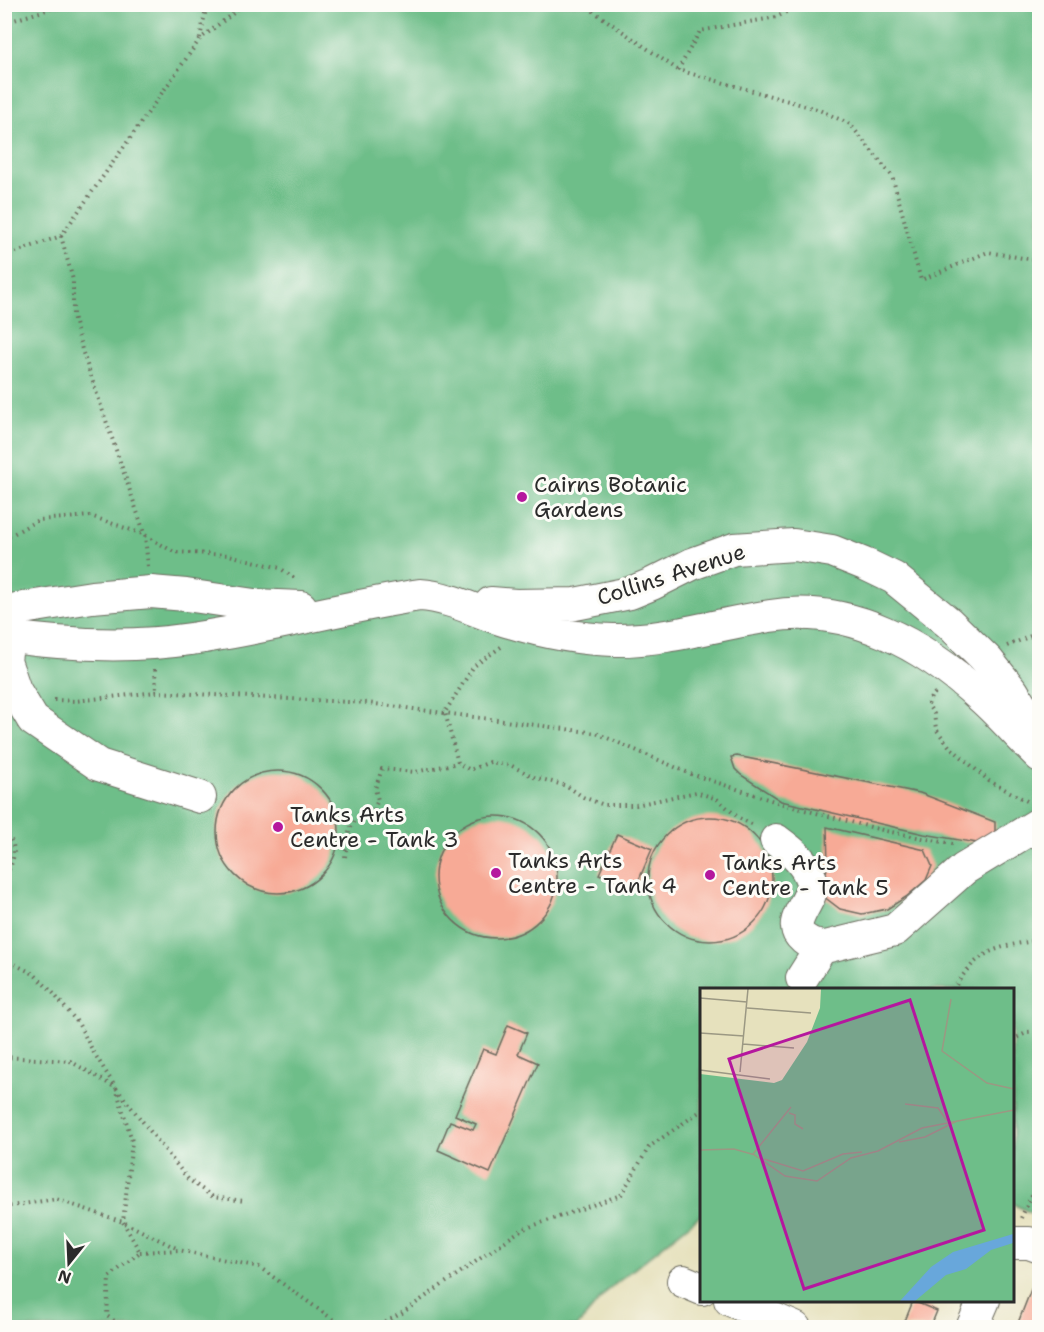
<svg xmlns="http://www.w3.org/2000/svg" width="1044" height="1332" viewBox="0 0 1044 1332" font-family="'Shantell Sans',sans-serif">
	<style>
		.forest { fill: #6ebe89; stroke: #4c745a; stroke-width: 1.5 }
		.building { fill: #f7aa96 }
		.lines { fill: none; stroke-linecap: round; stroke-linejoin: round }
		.minor-casing { stroke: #6c6b5e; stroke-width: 34 }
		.path { stroke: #6c6b5e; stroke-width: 4; stroke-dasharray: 1.5 4.5; stroke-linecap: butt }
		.minor { stroke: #fff; stroke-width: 32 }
		.poi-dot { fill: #b5179e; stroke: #fdfcf7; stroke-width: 2 }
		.labels { text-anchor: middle; stroke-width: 6; stroke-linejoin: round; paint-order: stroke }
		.poi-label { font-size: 22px; fill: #2b2b2b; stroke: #fdfcf7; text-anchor: start }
		.street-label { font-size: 22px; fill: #2b2b2b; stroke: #fdfcf7 }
		.inset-road { fill: none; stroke: #9b9883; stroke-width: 1.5 }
		.view { fill: #b5179e; fill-opacity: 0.15; stroke: #b5179e; stroke-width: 3 }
		.inset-edge { fill: none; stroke: #2b2b2b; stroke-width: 3 }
	</style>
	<rect width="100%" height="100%" fill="#fdfcf7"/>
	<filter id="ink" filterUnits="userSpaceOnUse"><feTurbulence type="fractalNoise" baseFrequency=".0167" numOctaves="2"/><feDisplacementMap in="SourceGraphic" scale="12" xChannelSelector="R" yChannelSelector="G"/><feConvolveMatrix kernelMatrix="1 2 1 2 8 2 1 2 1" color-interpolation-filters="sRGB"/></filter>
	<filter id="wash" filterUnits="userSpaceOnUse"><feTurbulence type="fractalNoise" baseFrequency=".008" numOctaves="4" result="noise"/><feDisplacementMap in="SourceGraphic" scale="24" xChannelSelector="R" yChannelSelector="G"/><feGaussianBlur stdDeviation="1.35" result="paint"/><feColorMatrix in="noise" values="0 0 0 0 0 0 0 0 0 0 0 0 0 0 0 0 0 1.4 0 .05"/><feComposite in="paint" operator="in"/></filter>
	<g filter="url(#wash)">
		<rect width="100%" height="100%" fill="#e6e1bd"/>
		<path class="forest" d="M5 5H1039V1217L1013 1204 1012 990H702V1214L608 1290 577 1327 5 1328Z"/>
		<g id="blocks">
			<path class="building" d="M737 756 920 793 995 822V831L991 839 977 843 924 834 781 801 741 775 735 769 731 757Z
				M217 832a61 61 0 1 1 122 0a61 61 0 1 1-122 0Z
				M435 877a61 61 0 1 1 122 0a61 61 0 1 1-122 0Z
				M648 879a62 62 0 1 1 124 0a62 62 0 1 1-124 0Z
				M827 827 925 850 932 866 926 880 906 897 887 909 862 914 840 909 819 893 828 866Z
				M617 834 652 849 635 889 599 874Z
				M508 1025 527 1033 518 1054 538 1063 490 1173 438 1150 450 1121 473 1130 476 1124 455 1115 483 1049 496 1054Z
				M1032 1287 1040 1290V1328H1016Z
				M913 1301 937 1311 930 1328 903 1326Z"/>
		</g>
	</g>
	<g filter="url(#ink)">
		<use href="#blocks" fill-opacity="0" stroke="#6c6b5e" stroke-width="1.5"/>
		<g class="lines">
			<defs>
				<path id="minor" d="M491 603 516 605 575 604 630 593 652 584 692 564 734 549 794 545 832 551 867 565 894 578 949 623 988 661 1013 692 1040 736
					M4 611 92 597 151 592 186 595 254 605 301 607
					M4 636C66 645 130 648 191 639 268 628 343 607 420 595 452 597 480 614 510 622 543 632 580 639 613 640 667 641 717 624 770 616 850 603 924 645 982 698 1002 716 1020 737 1040 756
					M8 637 5 661 15 690 33 720 99 765 200 797
					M776 840C791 851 805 861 811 879 818 900 782 921 804 939 809 943 816 945 821 948
					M802 978 821 948 895 930 964 869 1040 823
					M1012 1243H1029L1040 1247
					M683 1281 702 1289
					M730 1300 795 1328
					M972 1328 984 1300"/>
			</defs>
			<use href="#minor" class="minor-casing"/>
			<path class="path" d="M583 4 678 70 817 109 850 124 892 176 921 280 988 252 1040 261
				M4 23 66 4
				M200 38 207 4
				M678 70 700 31 777 17 801 4
				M61 236 73 280V316L83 353 145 535 148 567
				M4 256 61 236 200 39 245 4
				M4 539 38 520 91 516 145 535 174 552 229 555 280 568 297 580
				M1007 646 1040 632
				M501 647 474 666 445 712 458 763 470 770 490 762 512 766 534 777 567 786 583 797 604 805H636L696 792 717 799 739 818 756 826
				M155 669 156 692
				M935 693 931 697 928 705 934 714 936 729 949 746 989 781 1027 801
				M54 700 76 701 156 692 368 703 596 733 691 774 789 806 886 831 953 844
				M4 830C20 847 14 861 4 879
				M345 857C349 833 347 819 373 811L378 800 375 789 382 769 415 772 458 763
				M4 959 34 974 53 993 78 1023 94 1053 116 1088 132 1141 123 1222 140 1252 109 1277 107 1316 125 1328
				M953 990C978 949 996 947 1040 940
				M1012 1040 1028 1032 1040 1031
				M4 1057 70 1061 116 1088 188 1179 213 1197 245 1201
				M4 1207 56 1199 123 1222 176 1248
				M1021 1218 1040 1178
				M140 1252 179 1250 259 1267 345 1328
				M375 1328 402 1313 521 1230 621 1195 649 1147 702 1110"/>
			<use href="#minor" class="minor"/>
		</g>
	</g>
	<g class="poi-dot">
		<circle cx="522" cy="497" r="6"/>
		<circle cx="278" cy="827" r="6"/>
		<circle cx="496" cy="873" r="6"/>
		<circle cx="710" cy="875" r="6"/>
	</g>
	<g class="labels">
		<g class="poi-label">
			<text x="534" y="492">Cairns Botanic<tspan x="534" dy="25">Gardens</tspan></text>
			<text x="290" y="822">Tanks Arts<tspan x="290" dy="25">Centre - Tank 3</tspan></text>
			<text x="508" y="868">Tanks Arts<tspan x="508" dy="25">Centre - Tank 4</tspan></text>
			<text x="722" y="870">Tanks Arts<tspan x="722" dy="25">Centre - Tank 5</tspan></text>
		</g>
		<g class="street-label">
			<text transform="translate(671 574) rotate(-18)" y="8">Collins Avenue</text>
		</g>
	</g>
	<g transform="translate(700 988)">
		<rect width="314" height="314" fill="#e6e1bd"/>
		<path d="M121 1H313V313H0V86L74 95 82 92 107 54 120 20Z" fill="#6ebe89"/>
		<path d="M313 246V255L291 262 266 281 246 287 215 313H200L231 279 253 264Z" fill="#68a7db"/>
		<path class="inset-road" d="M0 10 47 14M251 11 242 63 287 95 314 101M47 20 111 25M0 45 44 48M43 56 94 60M0 82 70 91M40 84 48 1M205 116 238 120 247 133M89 125 95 127V136L103 141M199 154 225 149 257 133M0 162 34 161 55 167M53 166 85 188 117 193 151 170 178 163 222 140 314 122M53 166 91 119M64 171 103 183 143 166 162 164"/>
		<path class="view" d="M210 12 284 242 104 301 29 71Z"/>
		<rect width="314" height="314" class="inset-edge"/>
	</g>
	<rect width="1044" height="1332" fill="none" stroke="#fdfcf7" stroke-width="24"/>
	<g transform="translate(69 1263) rotate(198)" stroke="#fdfcf7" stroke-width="4.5" paint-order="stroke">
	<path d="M0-4.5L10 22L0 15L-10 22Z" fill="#2b2b2b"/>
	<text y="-9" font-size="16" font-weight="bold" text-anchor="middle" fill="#2b2b2b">N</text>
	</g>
</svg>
